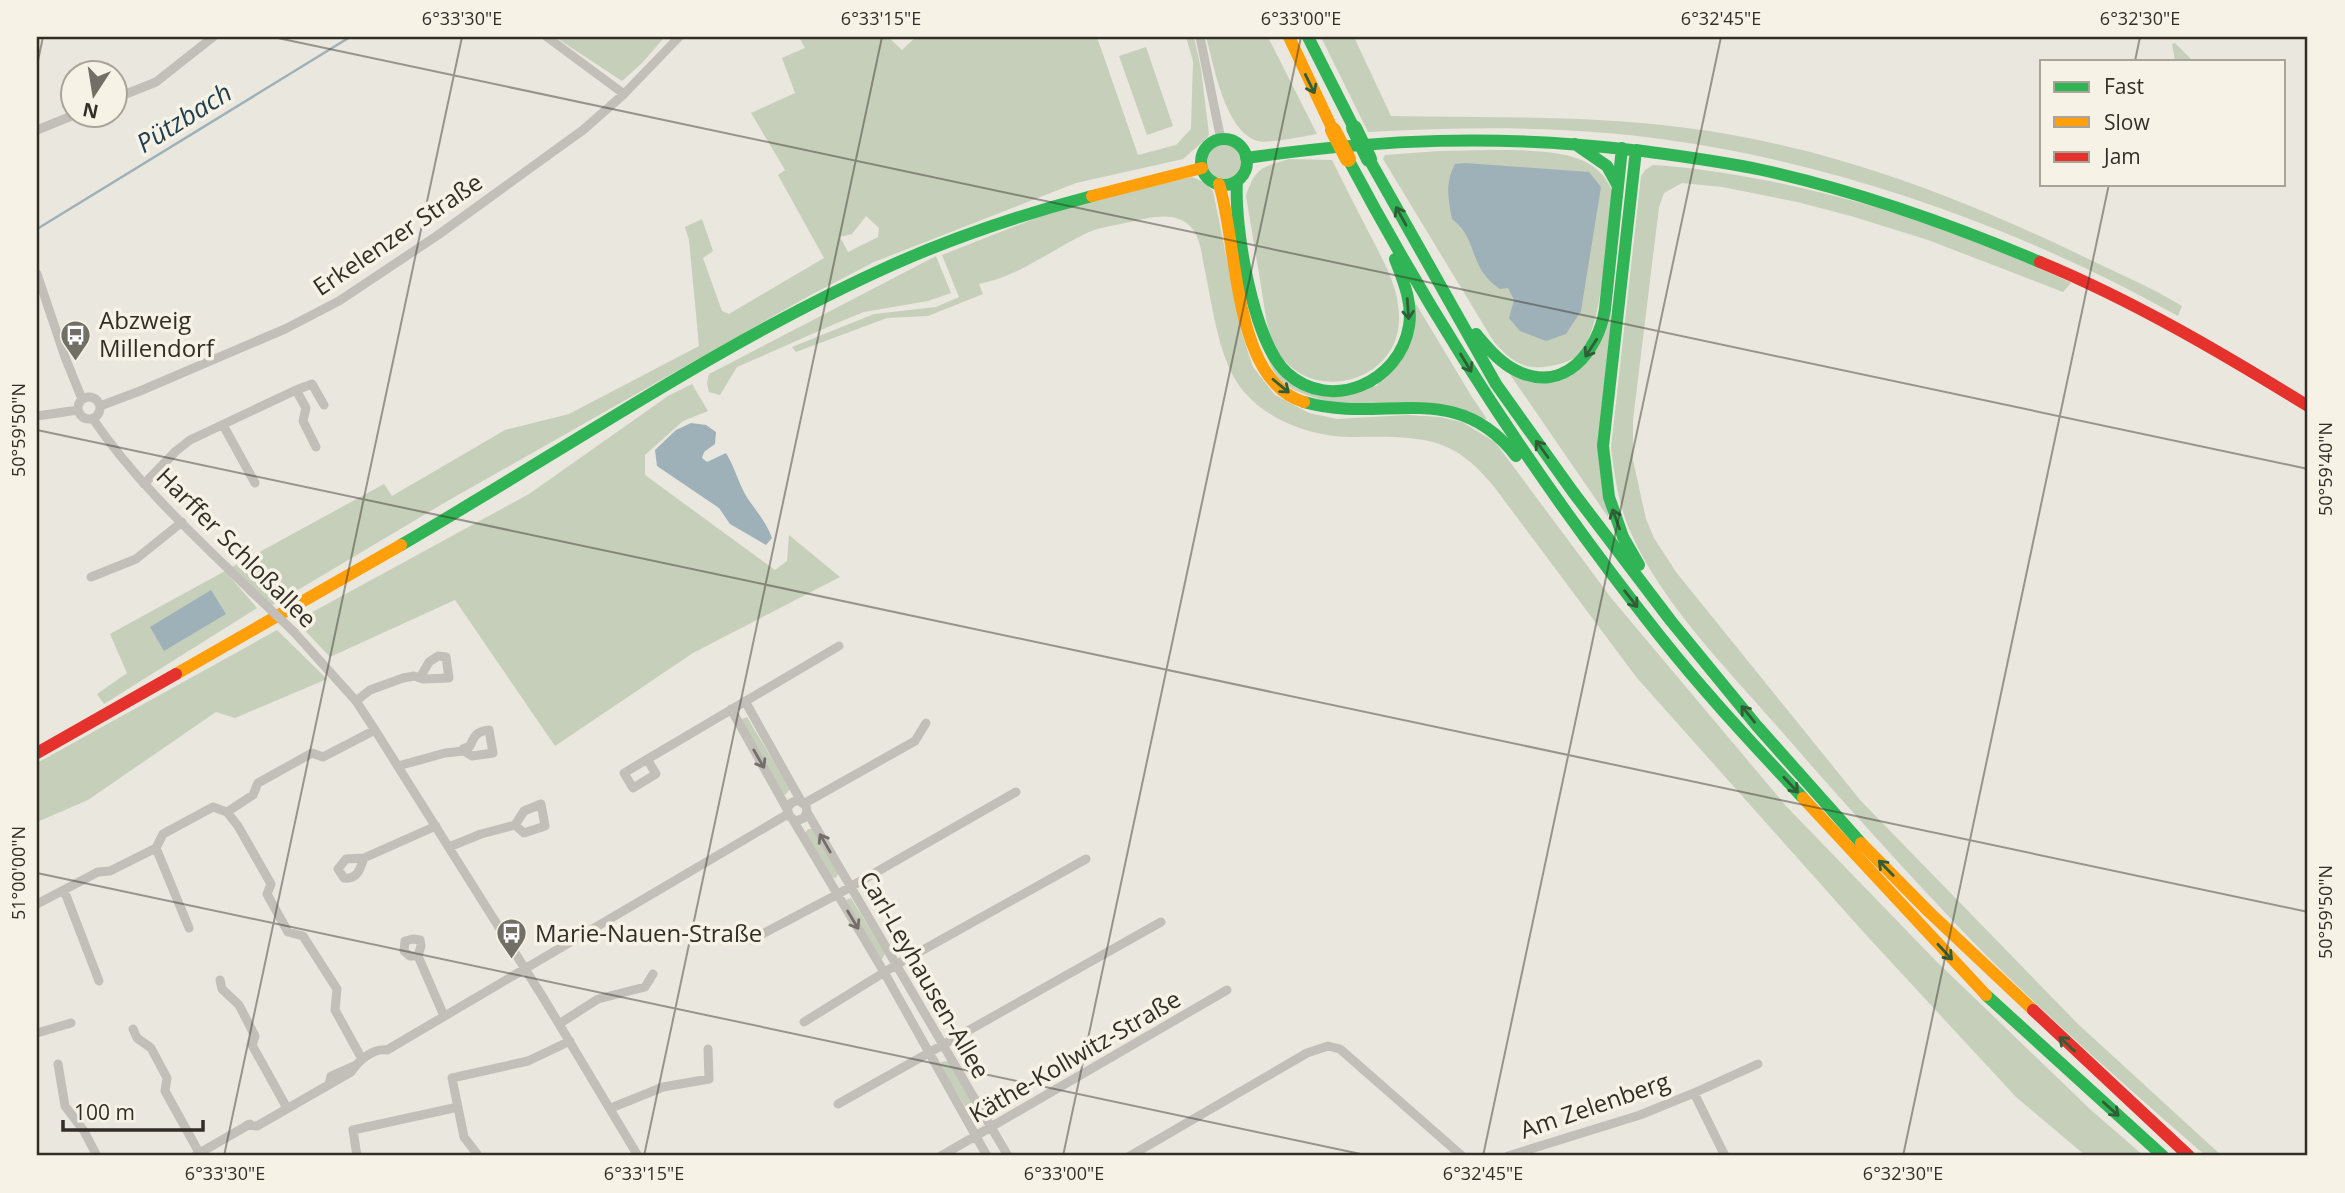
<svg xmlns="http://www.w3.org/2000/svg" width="2345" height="1193" viewBox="0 0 2345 1193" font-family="'Open Sans',sans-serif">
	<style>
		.green { fill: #c6cfba; fill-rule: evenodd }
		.water { fill: #9eb1b8 }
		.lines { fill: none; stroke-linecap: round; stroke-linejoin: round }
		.stream { stroke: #9eb1b8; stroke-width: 2.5 }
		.street { stroke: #c2bfb8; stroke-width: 9 }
		.fast { stroke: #30b455; stroke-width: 12 }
		.slow { stroke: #ff9f0a; stroke-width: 12 }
		.jam { stroke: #e5322d; stroke-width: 12 }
		.street-bridge { stroke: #c2bfb8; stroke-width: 9 }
		.fast-bridge { stroke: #30b455; stroke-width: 16 }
		.slow-bridge { stroke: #ff9f0a; stroke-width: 16 }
		.oneway { stroke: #315d37 }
		.oneway2 { stroke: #736f68 }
		.ticks { fill: none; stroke: #322e27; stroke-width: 2; stroke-opacity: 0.45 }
		.labels { text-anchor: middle; stroke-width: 7; stroke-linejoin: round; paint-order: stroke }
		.street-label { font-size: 24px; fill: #322e27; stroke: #f6f3e6 }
		.poi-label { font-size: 24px; fill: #322e27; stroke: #f6f3e6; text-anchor: start }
		.water-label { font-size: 26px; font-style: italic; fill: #223f4e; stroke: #f6f3e6 }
		.neatline { fill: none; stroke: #322e27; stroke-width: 2.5 }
		.ticks-label { font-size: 18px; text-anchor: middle; fill: #322e27 }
	</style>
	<rect width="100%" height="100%" fill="#eae7de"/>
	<path class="green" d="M555 37H661L663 39 642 63 622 81Z
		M799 37H888L902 50 916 37H1097L1138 155 1176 145 1191 129 1193 61 1186 37H1194L1201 69 1209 134 1207 138 1183 159 1076 183 874 262 807 297 444 503 271 606 232 567 384 484 392 496 505 430 569 414 699 346 689 240 685 227 702 219 713 251 703 258 722 311 729 314 824 258 778 175 785 170 751 113 795 93 782 58 805 48ZM866 216 879 228 878 237 848 252 840 237 852 234Z
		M1206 37H1268L1317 134C1305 136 1267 144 1258 141 1225 132 1214 65 1206 37Z
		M1321 37H1354L1391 116C1490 118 1589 115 1687 128 1826 146 1953 194 2078 254 2113 271 2149 286 2182 306L2178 316C2006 220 1803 150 1607 133 1528 126 1447 128 1368 132Z
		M2175 43 2193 61H2175L2172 44Z
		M1146 47 1173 126 1147 135 1119 56Z
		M1203 162a20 20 0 1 1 40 0a20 20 0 1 1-40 0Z
		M1439 151C1476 151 1546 146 1579 159 1595 165 1606 176 1612 191 1608 227 1603 331 1579 354 1571 362 1560 364 1550 366 1524 371 1511 361 1494 342L1383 159 1385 155Z
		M1289 159 1332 160C1344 184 1356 208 1368 231 1382 259 1398 284 1399 315 1402 382 1312 406 1278 352 1266 333 1265 308 1261 286 1256 256 1251 226 1246 196 1255 168 1262 167 1289 159Z
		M1653 165C1690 167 1727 173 1764 180 1870 201 1974 235 2071 283L2063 292 1928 240 1851 216 1797 202 1722 187 1682 183 1664 193 1659 207 1633 420V460L1646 519 1654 538 1676 572 1861 801 2078 1024 2222 1156H2206C2130 1090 2054 1023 1983 952 1912 879 1843 802 1776 725 1727 669 1662 603 1632 535 1619 508 1615 478 1611 448L1641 176 1645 170Z
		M1192 177 1204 182 1213 191 1242 334 1253 367 1275 395 1309 413 1337 419 1408 415 1440 417 1462 422 1495 442 1612 599 1786 806 1936 961 2091 1110 2144 1156H2086L2016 1097 1867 936 1637 678 1495 488C1480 470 1464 453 1442 445 1414 435 1382 437 1353 437 1315 437 1273 423 1247 395 1218 365 1213 306 1204 266 1202 255 1200 240 1194 231 1189 223 1181 219 1172 217 1158 215 1143 219 1130 222 1117 225 1101 227 1089 232 1052 249 1020 276 979 284L983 294 928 316 887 318 796 352 792 347 874 314 936 307 959 297 942 255 1064 207Z
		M936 256 951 293 928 301 864 312 844 320 737 367 720 395 709 392 707 383 709 374Z
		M1611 303 1608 517 1509 373 1577 372Z
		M1416 304 1472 397 1487 419C1440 414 1309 412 1279 379 1272 371 1267 356 1262 346L1301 388 1377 386Z
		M692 384 708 411 683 421 645 455V475L775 570 787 561 789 535 840 577 693 653 555 746 455 600 330 657 296 621 529 494 668 396Z
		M225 571 257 608 104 704 97 694 127 673 110 634Z
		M277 630 327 679 235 718 216 712 88 800 37 822V763Z
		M747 717 790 789 785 795 782 793 740 722 742 719Z
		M808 829H814L839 872 836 878 830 877 805 833Z
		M851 898 885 954 882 959H879L846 900Z
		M948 1061 978 1112 972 1118 940 1065 941 1062Z"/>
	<path class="water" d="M1465 163 1589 172 1601 187 1581 311 1566 334 1546 341 1520 331 1509 318 1514 300 1508 288 1500 289C1467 267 1479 239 1452 219 1448 198 1445 183 1455 164Z
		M691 423 706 425 716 432 715 444 704 452 702 458 707 462 726 453C734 466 738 481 745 494 754 509 766 521 772 538L766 545 730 524 719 508 657 466 655 450 676 430Z
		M211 590 226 614 164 651 150 627Z"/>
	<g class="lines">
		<path class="stream" d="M37 229 350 37"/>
		<path class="street" d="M547 37 624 94
			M1200 37 1221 140
			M116 98 156 82 213 37
			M37 130 74 115
			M37 274 65 357 82 399
			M296 390 306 408 303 421 316 447
			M78 408a11 11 0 1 1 22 0a11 11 0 1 1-22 0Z
			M100 406 140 391 285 329 339 301 438 235 583 130 624 94 679 37
			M37 416 78 410
			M93 419C137 484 196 537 252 592
			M223 425 255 483
			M144 484 176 451 190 440 296 390 312 384 324 405
			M91 577 136 559 182 522
			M294 632 356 701 375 730 544 999 638 1156
			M356 701 370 690 403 678 414 676 423 679 449 678 446 657 438 656 429 662 421 676 423 679
			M745 701 801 801
			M731 709 787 809
			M647 759 656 774 633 788 624 773 839 646
			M398 766 445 753 464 751 472 756 493 753 489 730C477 731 474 736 470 746L463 749 464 751
			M805 803 915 741 926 723
			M227 812 238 826 271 884 267 894 288 932 303 936 337 989 335 1010 362 1059
			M807 812 804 818 796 821 790 817 787 809 791 803 798 800 806 806 807 812 1008 1156
			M793 820 884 972 987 1156
			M449 847 481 834 515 825 524 833 545 826 541 804 524 811 515 825
			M156 848 189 928
			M364 858 346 859 338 869 344 878C358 880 360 868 364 858L436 826
			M64 890 99 981
			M37 904 98 872 110 871 156 848 163 834 213 807 227 812 253 795 258 783 312 753 323 757 375 730
			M751 940 838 894 1016 792
			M418 956 421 946 420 940 413 939 405 941 404 951 410 956H418L444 1016
			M220 980 222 989 239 1005 255 1036 252 1045 287 1108
			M804 1022 896 965 1086 859
			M559 1024 598 999 645 987 653 974
			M133 1029 137 1038 151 1048 167 1078 165 1091 201 1156
			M37 1033 71 1023
			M58 1064 65 1106 84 1131 97 1156
			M329 1084 331 1076 356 1065
			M1694 1093 1758 1064
			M838 1104 1161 922
			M611 1108 663 1087 709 1079 708 1049
			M247 1125 257 1126 351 1072C359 1060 373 1048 387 1050L788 814
			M477 1154 464 1137 452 1078 528 1061 570 1041
			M196 1155 250 1124
			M357 1156 353 1130 458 1107
			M941 1156 1227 990
			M1130 1156 1307 1053 1328 1046 1340 1049 1462 1156
			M1508 1156 1640 1115 1694 1093 1725 1156"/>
		<path class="fast" d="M1308 37 1354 128
			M1201 162a23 23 0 1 1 46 0a23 23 0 1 1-46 0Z
			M1575 144 1607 166 1618 186
			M1636 150C1678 156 1720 161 1762 170 1858 191 1950 224 2040 262
			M1636 150 1603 446 1609 497 1623 537 1639 565
			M1246 158C1380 139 1497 134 1632 150
			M1348 159C1437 327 1541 486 1659 635 1704 692 1754 745 1803 798
			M1369 159 1496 384 1573 492 1671 621 1757 726 1861 843
			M1237 181C1234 227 1253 342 1287 373 1331 413 1400 382 1409 326 1413 303 1403 280 1395 259
			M1476 334C1488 348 1500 363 1517 371 1564 394 1598 352 1605 309L1622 148
			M1304 402C1383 425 1455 377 1516 456
			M401 545C563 451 720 342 892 265 957 236 1023 214 1092 196
			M1986 995 2163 1156"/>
		<path class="slow" d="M1289 37 1333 130
			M1219 184C1238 242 1232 381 1304 402
			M1092 196 1202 168
			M176 674 401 545
			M1803 798 1986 995
			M1861 843 1928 911 2033 1010"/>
		<path class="jam" d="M2040 262C2134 301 2222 353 2308 406
			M37 753 176 674
			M2033 1010 2189 1156"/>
		<path class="street-bridge" d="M252 592 294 632"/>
		<path class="fast-bridge" d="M1354 128 1369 159"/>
		<path class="slow-bridge" d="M1333 130 1348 159"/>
	</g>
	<defs><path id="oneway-shaft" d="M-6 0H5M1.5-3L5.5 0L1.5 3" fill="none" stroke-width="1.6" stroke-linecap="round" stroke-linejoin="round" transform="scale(1.75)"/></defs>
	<g class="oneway">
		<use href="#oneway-shaft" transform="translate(1310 84) rotate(64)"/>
		<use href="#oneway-shaft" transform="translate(1401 216) rotate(-119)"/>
		<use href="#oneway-shaft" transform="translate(1408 309) rotate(86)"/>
		<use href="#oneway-shaft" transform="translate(1591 348) rotate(123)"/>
		<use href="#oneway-shaft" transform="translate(1466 363) rotate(59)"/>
		<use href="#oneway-shaft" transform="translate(1281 386) rotate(40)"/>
		<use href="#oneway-shaft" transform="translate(1542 449) rotate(-126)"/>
		<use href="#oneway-shaft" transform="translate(1616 519) rotate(-110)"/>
		<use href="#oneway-shaft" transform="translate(1631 599) rotate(52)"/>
		<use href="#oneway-shaft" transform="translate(1748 714) rotate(-129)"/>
		<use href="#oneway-shaft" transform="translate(1791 785) rotate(47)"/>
		<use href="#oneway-shaft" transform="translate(1886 868) rotate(-134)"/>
		<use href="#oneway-shaft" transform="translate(1945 952) rotate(47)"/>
		<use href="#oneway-shaft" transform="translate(2067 1044) rotate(-137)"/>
		<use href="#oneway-shaft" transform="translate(2111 1109) rotate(42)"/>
	</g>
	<g class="oneway2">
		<use href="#oneway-shaft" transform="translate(759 759) rotate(60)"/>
		<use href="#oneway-shaft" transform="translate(825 843) rotate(-120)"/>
		<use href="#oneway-shaft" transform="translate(853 920) rotate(59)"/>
	</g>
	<path class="ticks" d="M273 37 2308 469M2135 61 2140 37M37 65 43 37M37 430 2308 912M37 873 1370 1156M224 1156 462 37M644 1156 882 37M1063 1156 1301 37M1483 1156 1721 37M1903 1156 2109 184"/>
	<defs>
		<symbol id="bus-pin" viewBox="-11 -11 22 30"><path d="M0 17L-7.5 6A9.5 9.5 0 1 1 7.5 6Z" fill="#726f67" stroke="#f6f3e6"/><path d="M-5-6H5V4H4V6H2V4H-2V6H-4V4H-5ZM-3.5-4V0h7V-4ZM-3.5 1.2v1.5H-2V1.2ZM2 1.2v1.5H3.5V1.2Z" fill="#fff"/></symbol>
	</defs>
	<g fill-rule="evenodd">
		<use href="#bus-pin" x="58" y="318" width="35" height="47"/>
		<use href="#bus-pin" x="494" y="916" width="35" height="47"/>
	</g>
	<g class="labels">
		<g class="street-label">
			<text transform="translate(398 235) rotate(-34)" y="8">Erkelenzer Straße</text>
			<text transform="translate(236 548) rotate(45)" y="8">Harffer Schloßallee</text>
			<text transform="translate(924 975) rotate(60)" y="8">Carl-Leyhausen-Allee</text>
			<text transform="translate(1075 1057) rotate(-30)" y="8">Käthe-Kollwitz-Straße</text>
			<text transform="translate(1595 1106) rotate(-19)" y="8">Am Zelenberg</text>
		</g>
		<g class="poi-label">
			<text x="99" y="329">Abzweig<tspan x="99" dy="28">Millendorf</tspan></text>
			<text x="535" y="942">Marie-Nauen-Straße</text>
		</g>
		<g class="water-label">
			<text transform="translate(184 118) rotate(-32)" y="9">Pützbach</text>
		</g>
	</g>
	<rect width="2345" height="1193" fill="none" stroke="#f6f3e6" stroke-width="77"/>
	<rect x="2040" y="60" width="245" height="126" fill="#f6f3e6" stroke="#a8a49a" stroke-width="2"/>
	<rect x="2054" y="82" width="35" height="10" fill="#30b455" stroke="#a8a49a" stroke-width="2"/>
	<text x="2104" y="94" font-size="21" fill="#322e27">Fast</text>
	<rect x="2054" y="117" width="35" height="10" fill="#ff9f0a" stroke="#a8a49a" stroke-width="2"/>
	<text x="2104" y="130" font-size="21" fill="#322e27">Slow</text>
	<rect x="2054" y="152" width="35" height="10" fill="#e5322d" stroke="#a8a49a" stroke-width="2"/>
	<text x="2104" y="164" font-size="21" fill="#322e27">Jam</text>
	<g transform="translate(94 94) rotate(192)"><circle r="33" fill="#f6f3e6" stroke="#a8a49a" stroke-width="2"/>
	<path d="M0-5L12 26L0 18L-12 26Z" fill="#726f67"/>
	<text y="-10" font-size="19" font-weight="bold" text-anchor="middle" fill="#322e27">N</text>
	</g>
	<path d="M63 1120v10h140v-10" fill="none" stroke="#322e27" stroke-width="3.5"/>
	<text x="74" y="1120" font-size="21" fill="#322e27" stroke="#f6f3e6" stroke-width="5" paint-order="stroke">100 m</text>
	<rect x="38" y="38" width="2268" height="1116" class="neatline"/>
	<g class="ticks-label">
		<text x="462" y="25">6°33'30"E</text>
		<text x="881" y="25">6°33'15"E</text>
		<text x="1301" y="25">6°33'00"E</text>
		<text x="1721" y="25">6°32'45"E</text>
		<text x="2140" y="25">6°32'30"E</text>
		<text transform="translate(19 430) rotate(-90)" y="6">50°59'50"N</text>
		<text transform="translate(2326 469) rotate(-90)" y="6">50°59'40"N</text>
		<text transform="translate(19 873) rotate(-90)" y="6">51°00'00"N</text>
		<text transform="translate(2326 912) rotate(-90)" y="6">50°59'50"N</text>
		<text x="225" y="1180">6°33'30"E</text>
		<text x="644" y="1180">6°33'15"E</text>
		<text x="1064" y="1180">6°33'00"E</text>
		<text x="1483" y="1180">6°32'45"E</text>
		<text x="1903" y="1180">6°32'30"E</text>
	</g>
</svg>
